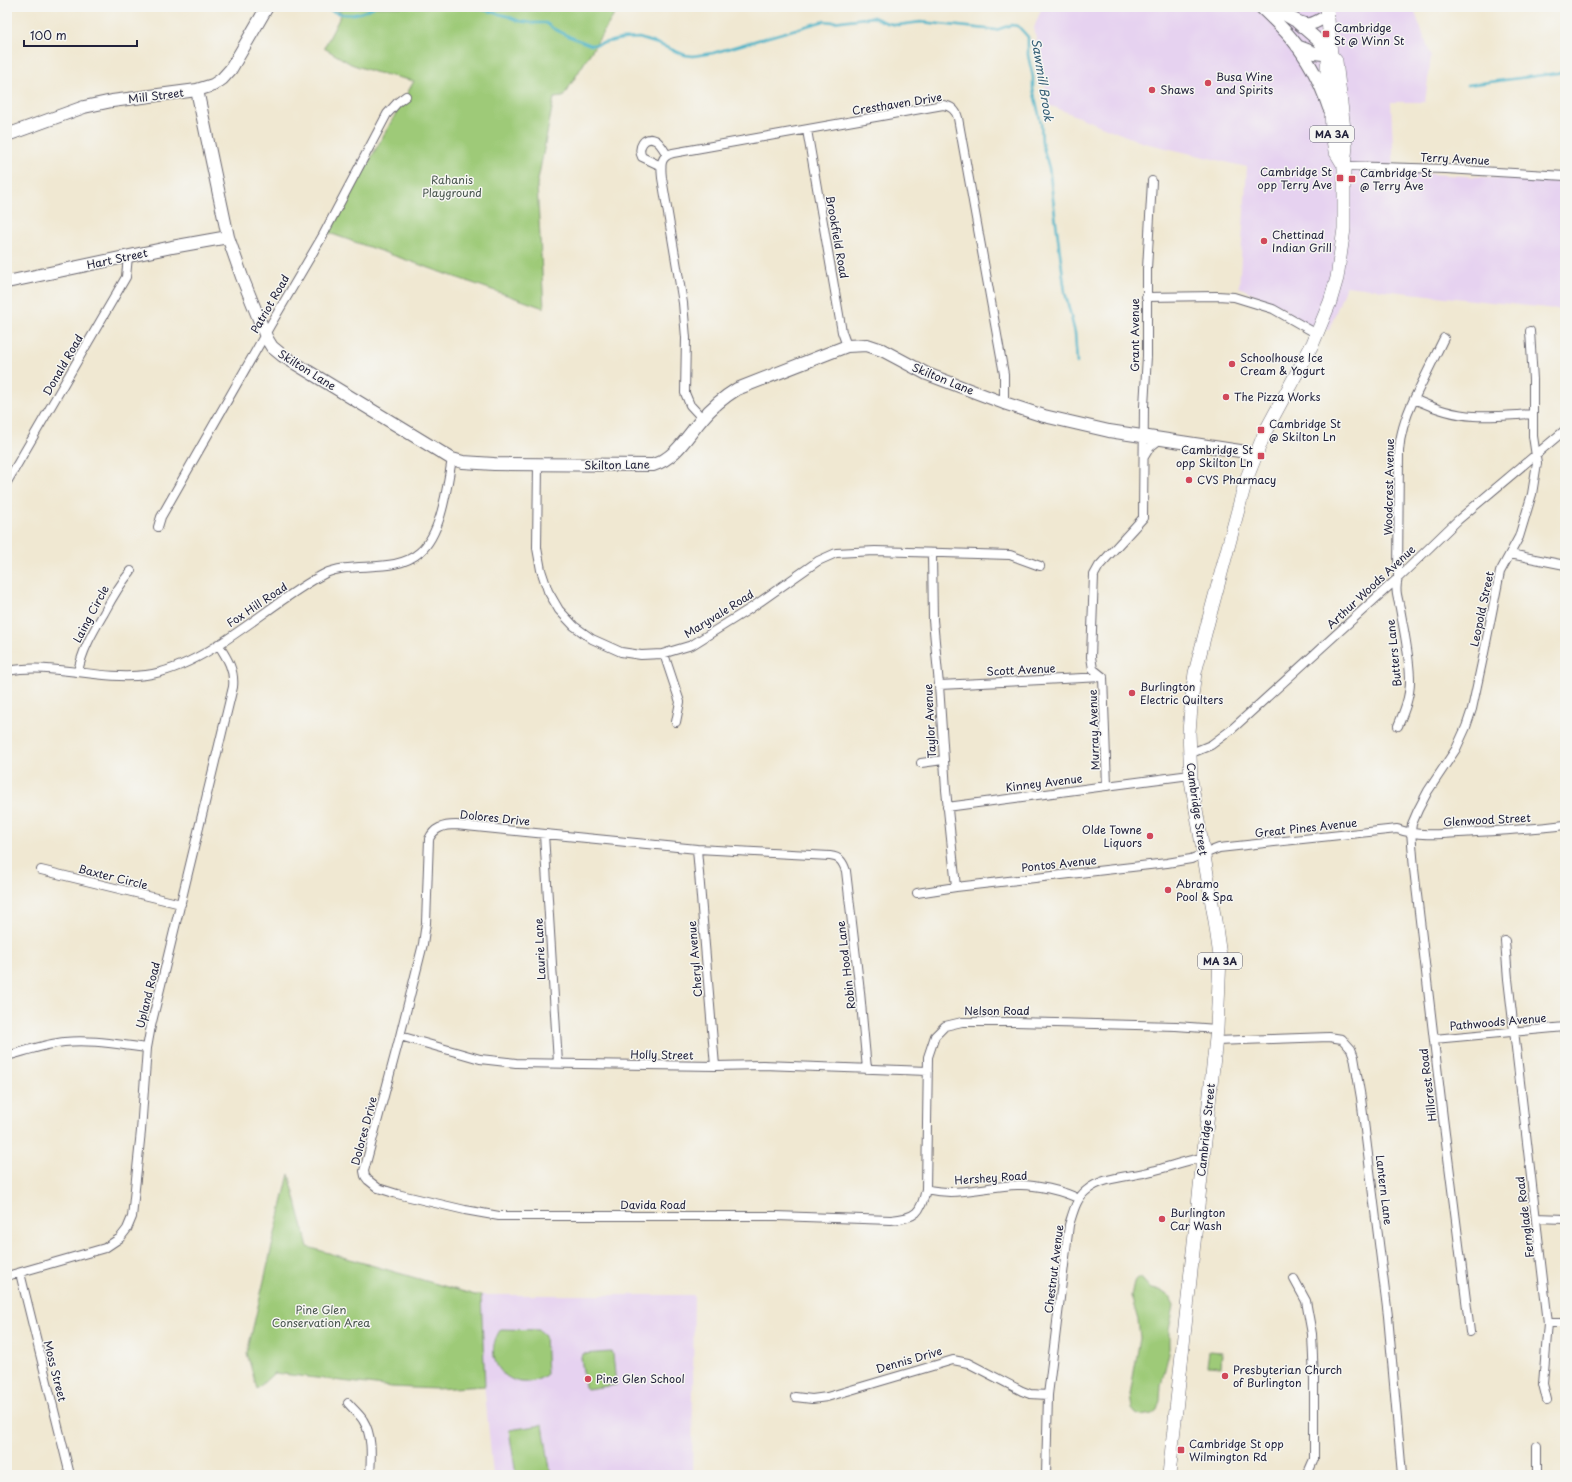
<svg xmlns="http://www.w3.org/2000/svg" width="1572" height="1482" viewBox="0 0 1572 1482" font-family="'Playpen Sans',sans-serif">
	<style>
		.built { fill: #e6d2f0 }
		.green { fill: #9eca78; stroke: #60765a }
		.lines { fill: none; stroke-linecap: round; stroke-linejoin: round }
		.stream { stroke: #49b2c7; stroke-width: 2.5 }
		.street-casing { stroke: #6a6770; stroke-width: 10 }
		.secondary-casing { stroke: #6a6770; stroke-width: 14 }
		.primary-casing { stroke: #6a6770; stroke-width: 14 }
		.street { stroke: #fff; stroke-width: 8 }
		.secondary { stroke: #fff; stroke-width: 12 }
		.primary { stroke: #fff; stroke-width: 13 }
		.poi-dot { fill: #d1495b; stroke: #f6f6f2; stroke-width: 1.5 }
		.labels { text-anchor: middle; stroke-width: 3; stroke-linejoin: round; paint-order: stroke }
		.shield { fill: #f6f6f2; stroke: #626272; stroke-width: 1 }
		.shield-label { font-size: 10px; font-weight: bold; fill: #22223b }
		.poi-label { font-size: 11px; fill: #22223b; stroke: #f6f6f2; text-anchor: start }
		.street-label { font-size: 11px; fill: #22223b; stroke: #f6f6f2 }
		.park-label { font-size: 11px; fill: #47544d; stroke: #f6f6f2 }
		.water-label { font-size: 12px; font-style: italic; fill: #325c73; stroke: #f6f6f2 }
	</style>
	<rect width="100%" height="100%" fill="#f6f6f2"/>
	<filter id="ink" filterUnits="userSpaceOnUse"><feTurbulence type="fractalNoise" baseFrequency=".025" numOctaves="2"/><feDisplacementMap in="SourceGraphic" scale="8" xChannelSelector="R" yChannelSelector="G"/><feConvolveMatrix kernelMatrix="1 2 1 2 8 2 1 2 1" color-interpolation-filters="sRGB"/></filter>
	<filter id="wash" filterUnits="userSpaceOnUse"><feTurbulence type="fractalNoise" baseFrequency=".012" numOctaves="4" result="noise"/><feDisplacementMap in="SourceGraphic" scale="16" xChannelSelector="R" yChannelSelector="G"/><feGaussianBlur stdDeviation="0.9" result="paint"/><feColorMatrix in="noise" values="0 0 0 0 0 0 0 0 0 0 0 0 0 0 0 0 0 1.4 0 .05"/><feComposite in="paint" operator="in"/></filter>
	<g filter="url(#wash)">
		<rect width="100%" height="100%" fill="#f0e8d2"/>
		<path class="built" d="M1042 7H1413L1431 56 1425 102H1391L1394 172 1565 182V310L1346 286 1329 330 1310 328 1283 308 1239 287 1247 167 1141 142 1049 105 1034 28Z
			M481 1295H694L692 1475H493L483 1372Z"/>
		<path class="green" d="M332 7H619L563 97 554 98 537 185 544 308 329 233 414 81 374 72 351 64 324 48 342 13Z
			M289 1174 308 1247 475 1295H481L485 1386 436 1389 392 1387 274 1373 257 1389 247 1353Z
			M1138 1278H1141L1151 1289 1160 1290 1166 1293 1171 1300 1174 1306 1169 1330V1353L1161 1385 1160 1401 1157 1410 1152 1414 1142 1416 1136 1414 1132 1409 1130 1394 1140 1338 1138 1320 1131 1296 1134 1282Z
			M501 1329 539 1330 545 1335 547 1374C515 1399 477 1362 501 1329Z
			M1209 1351 1222 1352 1221 1367 1207 1366Z
			M611 1352 613 1354 616 1385 587 1389 585 1387 581 1357 583 1354Z
			M543 1425 551 1475H516L509 1430Z"/>
		<g class="lines">
			<path class="stream" d="M323 7C342 17 356 17 374 7
				M473 7 507 16 519 21 532 23H546L554 29 573 38 591 45 599 44 621 39 639 38 658 44 685 55 693 56 713 53 824 21 833 22 873 17 887 23 898 25 921 22 996 30 1011 25 1018 26 1028 37V55L1033 77V89L1041 123 1042 143 1049 168 1065 292 1075 333 1077 363
				M1467 85 1565 72"/>
		</g>
	</g>
	<g filter="url(#ink)">
		<g class="lines">
			<defs>
				<path id="street" d="M807 130 842 332 847 346
					M661 166 642 157C637 148 644 135 655 140 660 142 664 150 667 155
					M1344 166 1446 169 1565 176
					M1146 297 1217 296 1234 297 1273 309 1317 334
					M1414 399 1444 338
					M702 418 690 405 685 393 686 338 683 303 662 178C661 167 659 156 673 153L943 105C951 106 956 110 958 118L1004 374V403
					M1144 457 1150 447 1159 440
					M538 464 537 548 541 570 548 591 559 610 574 626 592 639 621 652 641 655 662 654 692 645 751 608 818 561 836 553 875 551 1010 555 1040 566
					M7 482 126 277 128 256
					M158 527 161 517 271 324 322 237 387 114 398 102 406 96
					M932 554 933 620 939 685 946 790 956 887
					M1510 554 1565 565
					M664 654 680 702 676 722
					M7 671C53 662 99 681 146 675 208 667 268 603 324 574 353 560 394 575 420 552 442 533 447 486 452 459
					M78 672C82 650 93 632 104 613 112 598 120 584 131 571
					M1103 677 1093 669 1091 657 1094 575 1099 566 1143 518 1144 406 1147 356V269L1152 181
					M1103 677 1107 786
					M939 685 1103 677
					M1398 726C1404 712 1410 697 1410 681 1410 659 1405 636 1401 614 1399 599 1394 593 1398 578L1399 451C1400 432 1406 416 1414 399 1433 408 1453 415 1474 416 1493 417 1513 415 1533 414
					M1189 754 1211 745 1231 730 1398 578 1458 520 1565 430
					M921 763 943 760
					M947 807 1190 775
					M544 834 558 1063
					M697 849 715 1066
					M41 870 181 904
					M917 893 956 887 1167 863 1191 859 1219 848 1397 829C1422 838 1450 833 1476 832 1506 830 1536 829 1565 825
					M1505 941 1508 979 1548 1323 1543 1384 1547 1400
					M400 1036 480 1059 516 1063 715 1066 763 1065 928 1071
					M1434 1039 1565 1027
					M1216 1041 1329 1037 1342 1039 1351 1049 1354 1057 1361 1098 1388 1316 1402 1475
					M7 1056C26 1051 45 1044 64 1042 92 1039 120 1045 147 1048
					M867 1069 860 992 846 871C843 862 840 857 830 856L697 849 456 825C443 825 434 828 429 839L426 923 423 944 400 1036 364 1171 365 1176 368 1180 378 1188 397 1194 465 1210 499 1216H776L891 1220C916 1218 921 1213 926 1189L928 1057 935 1036 945 1026 962 1022H1015L1176 1026 1217 1029
					M926 1189C956 1197 987 1186 1017 1185 1034 1184 1064 1191 1079 1199
					M1536 1218 1565 1219
					M20 1273 70 1475
					M7 1276 105 1248 120 1238 127 1229 132 1217 141 1131 147 1048 151 1026 233 687C235 670 227 658 218 644
					M1294 1279 1306 1301 1312 1334 1314 1380V1459L1307 1475
					M1548 1323H1565
					M1470 1332 1443 1118 1414 869 1411 831 1412 824 1418 810 1428 791 1456 749 1466 727 1472 709 1484 653 1500 572 1519 537 1532 494 1537 463 1533 436V380L1530 331
					M795 1397 812 1399 827 1397 953 1360 968 1363 1022 1391 1030 1394 1048 1395
					M348 1403C353 1409 359 1414 363 1420 373 1436 371 1457 370 1475
					M1537 1446V1475
					M1046 1475 1048 1395 1069 1225C1073 1213 1076 1198 1087 1190 1104 1176 1132 1177 1152 1171 1170 1167 1185 1160 1203 1158"/>
				<path id="secondary" d="M1261 7C1271 17 1282 27 1291 38 1308 58 1321 84 1329 108
					M1273 7C1282 12 1300 26 1310 24 1316 23 1321 19 1327 16
					M1297 22 1319 41 1331 55
					M1297 46 1315 53 1331 55
					M197 90 228 237 242 277 267 339 272 347 283 356 452 459 463 462 494 464 653 465C676 458 687 436 702 419 712 407 724 397 737 389L829 353 847 346 867 345 882 350 927 374 1004 403 1044 416 1109 431 1240 451 1255 455
					M7 135 84 107 112 101 197 90 213 85 222 79 231 69 267 7
					M7 282 172 247 228 237"/>
				<path id="primary" d="M1327 7 1331 55 1327 65V72L1331 103 1332 135 1335 151 1344 166
					M1169 1475 1217 1029 1220 956 1215 921 1191 780 1189 732 1192 696 1195 673 1208 622 1246 480 1265 432 1313 343 1330 302 1337 278 1344 229V166L1346 146 1336 61 1331 55"/>
			</defs>
			<use href="#street" class="street-casing"/>
			<use href="#secondary" class="secondary-casing"/>
			<use href="#primary" class="primary-casing"/>
			<use href="#street" class="street"/>
			<use href="#secondary" class="secondary"/>
			<use href="#primary" class="primary"/>
		</g>
	</g>
	<g class="poi-dot">
		<rect x="1322" y="30" width="8" height="8" rx="2"/>
		<circle cx="1208" cy="83" r="4"/>
		<circle cx="1152" cy="90" r="4"/>
		<rect x="1336" y="174" width="8" height="8" rx="2"/>
		<rect x="1348" y="175" width="8" height="8" rx="2"/>
		<circle cx="1264" cy="241" r="4"/>
		<circle cx="1232" cy="364" r="4"/>
		<circle cx="1226" cy="397" r="4"/>
		<rect x="1257" y="426" width="8" height="8" rx="2"/>
		<rect x="1257" y="452" width="8" height="8" rx="2"/>
		<circle cx="1189" cy="480" r="4"/>
		<circle cx="1132" cy="693" r="4"/>
		<circle cx="1150" cy="836" r="4"/>
		<circle cx="1168" cy="890" r="4"/>
		<circle cx="1162" cy="1219" r="4"/>
		<circle cx="1225" cy="1376" r="4"/>
		<circle cx="588" cy="1379" r="4"/>
		<rect x="1177" y="1446" width="8" height="8" rx="2"/>
	</g>
	<g class="labels">
		<g class="shield">
			<rect x="1310" y="126" width="44" height="16" rx="3"/>
			<rect x="1198" y="953" width="44" height="16" rx="3"/>
		</g>
		<g class="shield-label">
			<text x="1332" y="138">MA 3A</text>
			<text x="1220" y="965">MA 3A</text>
		</g>
		<g class="poi-label">
			<text x="1334" y="32">Cambridge<tspan x="1334" dy="13">St @ Winn St</tspan></text>
			<text x="1216" y="81">Busa Wine<tspan x="1216" dy="13">and Spirits</tspan></text>
			<text x="1160" y="94">Shaws</text>
			<text x="1332" y="176" text-anchor="end">Cambridge St<tspan x="1332" dy="13">opp Terry Ave</tspan></text>
			<text x="1360" y="177">Cambridge St<tspan x="1360" dy="13">@ Terry Ave</tspan></text>
			<text x="1272" y="239">Chettinad<tspan x="1272" dy="13">Indian Grill</tspan></text>
			<text x="1240" y="362">Schoolhouse Ice<tspan x="1240" dy="13">Cream &amp; Yogurt</tspan></text>
			<text x="1234" y="401">The Pizza Works</text>
			<text x="1269" y="428">Cambridge St<tspan x="1269" dy="13">@ Skilton Ln</tspan></text>
			<text x="1253" y="454" text-anchor="end">Cambridge St<tspan x="1253" dy="13">opp Skilton Ln</tspan></text>
			<text x="1197" y="484">CVS Pharmacy</text>
			<text x="1140" y="691">Burlington<tspan x="1140" dy="13">Electric Quilters</tspan></text>
			<text x="1142" y="834" text-anchor="end">Olde Towne<tspan x="1142" dy="13">Liquors</tspan></text>
			<text x="1176" y="888">Abramo<tspan x="1176" dy="13">Pool &amp; Spa</tspan></text>
			<text x="1170" y="1217">Burlington<tspan x="1170" dy="13">Car Wash</tspan></text>
			<text x="1233" y="1374">Presbyterian Church<tspan x="1233" dy="13">of Burlington</tspan></text>
			<text x="596" y="1383">Pine Glen School</text>
			<text x="1189" y="1448">Cambridge St opp<tspan x="1189" dy="13">Wilmington Rd</tspan></text>
		</g>
		<g class="street-label">
			<text transform="translate(156 96) rotate(-7)" y="4">Mill Street</text>
			<text transform="translate(897 104) rotate(-9)" y="4">Cresthaven Drive</text>
			<text transform="translate(1455 159) rotate(3)" y="4">Terry Avenue</text>
			<text transform="translate(837 237) rotate(80)" y="4">Brookfield Road</text>
			<text transform="translate(117 259) rotate(-12)" y="4">Hart Street</text>
			<text transform="translate(270 304) rotate(-60)" y="4">Patriot Road</text>
			<text transform="translate(1135 335) rotate(-90)" y="4">Grant Avenue</text>
			<text transform="translate(63 365) rotate(-60)" y="4">Donald Road</text>
			<text transform="translate(307 370) rotate(32)" y="4">Skilton Lane</text>
			<text transform="translate(943 379) rotate(22)" y="4">Skilton Lane</text>
			<text transform="translate(617 465) rotate(-1)" y="4">Skilton Lane</text>
			<text transform="translate(1389 487) rotate(-89)" y="4">Woodcrest Avenue</text>
			<text transform="translate(1371 587) rotate(-43)" y="4">Arthur Woods Avenue</text>
			<text transform="translate(257 605) rotate(-34)" y="4">Fox Hill Road</text>
			<text transform="translate(1482 609) rotate(-78)" y="4">Leopold Street</text>
			<text transform="translate(91 614) rotate(-62)" y="4">Laing Circle</text>
			<text transform="translate(719 614) rotate(-32)" y="4">Maryvale Road</text>
			<text transform="translate(1394 653) rotate(-96)" y="4">Butters Lane</text>
			<text transform="translate(1021 670) rotate(-3)" y="4">Scott Avenue</text>
			<text transform="translate(930 721) rotate(-93)" y="4">Taylor Avenue</text>
			<text transform="translate(1094 730) rotate(-92)" y="4">Murray Avenue</text>
			<text transform="translate(1044 783) rotate(-7)" y="4">Kinney Avenue</text>
			<text transform="translate(1197 809) rotate(82)" y="4">Cambridge Street</text>
			<text transform="translate(495 818) rotate(6)" y="4">Dolores Drive</text>
			<text transform="translate(1487 820) rotate(-3)" y="4">Glenwood Street</text>
			<text transform="translate(1306 828) rotate(-6)" y="4">Great Pines Avenue</text>
			<text transform="translate(1059 864) rotate(-6)" y="4">Pontos Avenue</text>
			<text transform="translate(113 877) rotate(14)" y="4">Baxter Circle</text>
			<text transform="translate(540 949) rotate(-93)" y="4">Laurie Lane</text>
			<text transform="translate(695 959) rotate(-95)" y="4">Cheryl Avenue</text>
			<text transform="translate(846 965) rotate(-97)" y="4">Robin Hood Lane</text>
			<text transform="translate(148 995) rotate(-76)" y="4">Upland Road</text>
			<text x="997" y="1015">Nelson Road</text>
			<text transform="translate(1498 1022) rotate(-5)" y="4">Pathwoods Avenue</text>
			<text transform="translate(662 1055) rotate(1)" y="4">Holly Street</text>
			<text transform="translate(1428 1085) rotate(-97)" y="4">Hillcrest Road</text>
			<text transform="translate(1206 1130) rotate(-84)" y="4">Cambridge Street</text>
			<text transform="translate(364 1131) rotate(-75)" y="4">Dolores Drive</text>
			<text transform="translate(991 1178) rotate(-4)" y="4">Hershey Road</text>
			<text transform="translate(1384 1190) rotate(83)" y="4">Lantern Lane</text>
			<text x="653" y="1209">Davida Road</text>
			<text transform="translate(1525 1217) rotate(-97)" y="4">Fernglade Road</text>
			<text transform="translate(1054 1269) rotate(-83)" y="4">Chestnut Avenue</text>
			<text transform="translate(909 1360) rotate(-16)" y="4">Dennis Drive</text>
			<text transform="translate(55 1371) rotate(76)" y="4">Moss Street</text>
		</g>
		<g class="park-label">
			<text x="452" y="184">Rahanis<tspan x="452" dy="13">Playground</tspan></text>
			<text x="321" y="1314">Pine Glen<tspan x="321" dy="13">Conservation Area</tspan></text>
		</g>
		<g class="water-label">
			<text transform="translate(1042 80) rotate(81)" y="4">Sawmill Brook</text>
		</g>
	</g>
	<rect width="1572" height="1482" fill="none" stroke="#f6f6f2" stroke-width="24"/>
	<path d="M24 40v6h113v-6" fill="none" stroke="#22223b" stroke-width="2"/>
	<text x="30" y="40" font-size="12" fill="#22223b" stroke="#f6f6f2" stroke-width="3" paint-order="stroke">100 m</text>
</svg>
